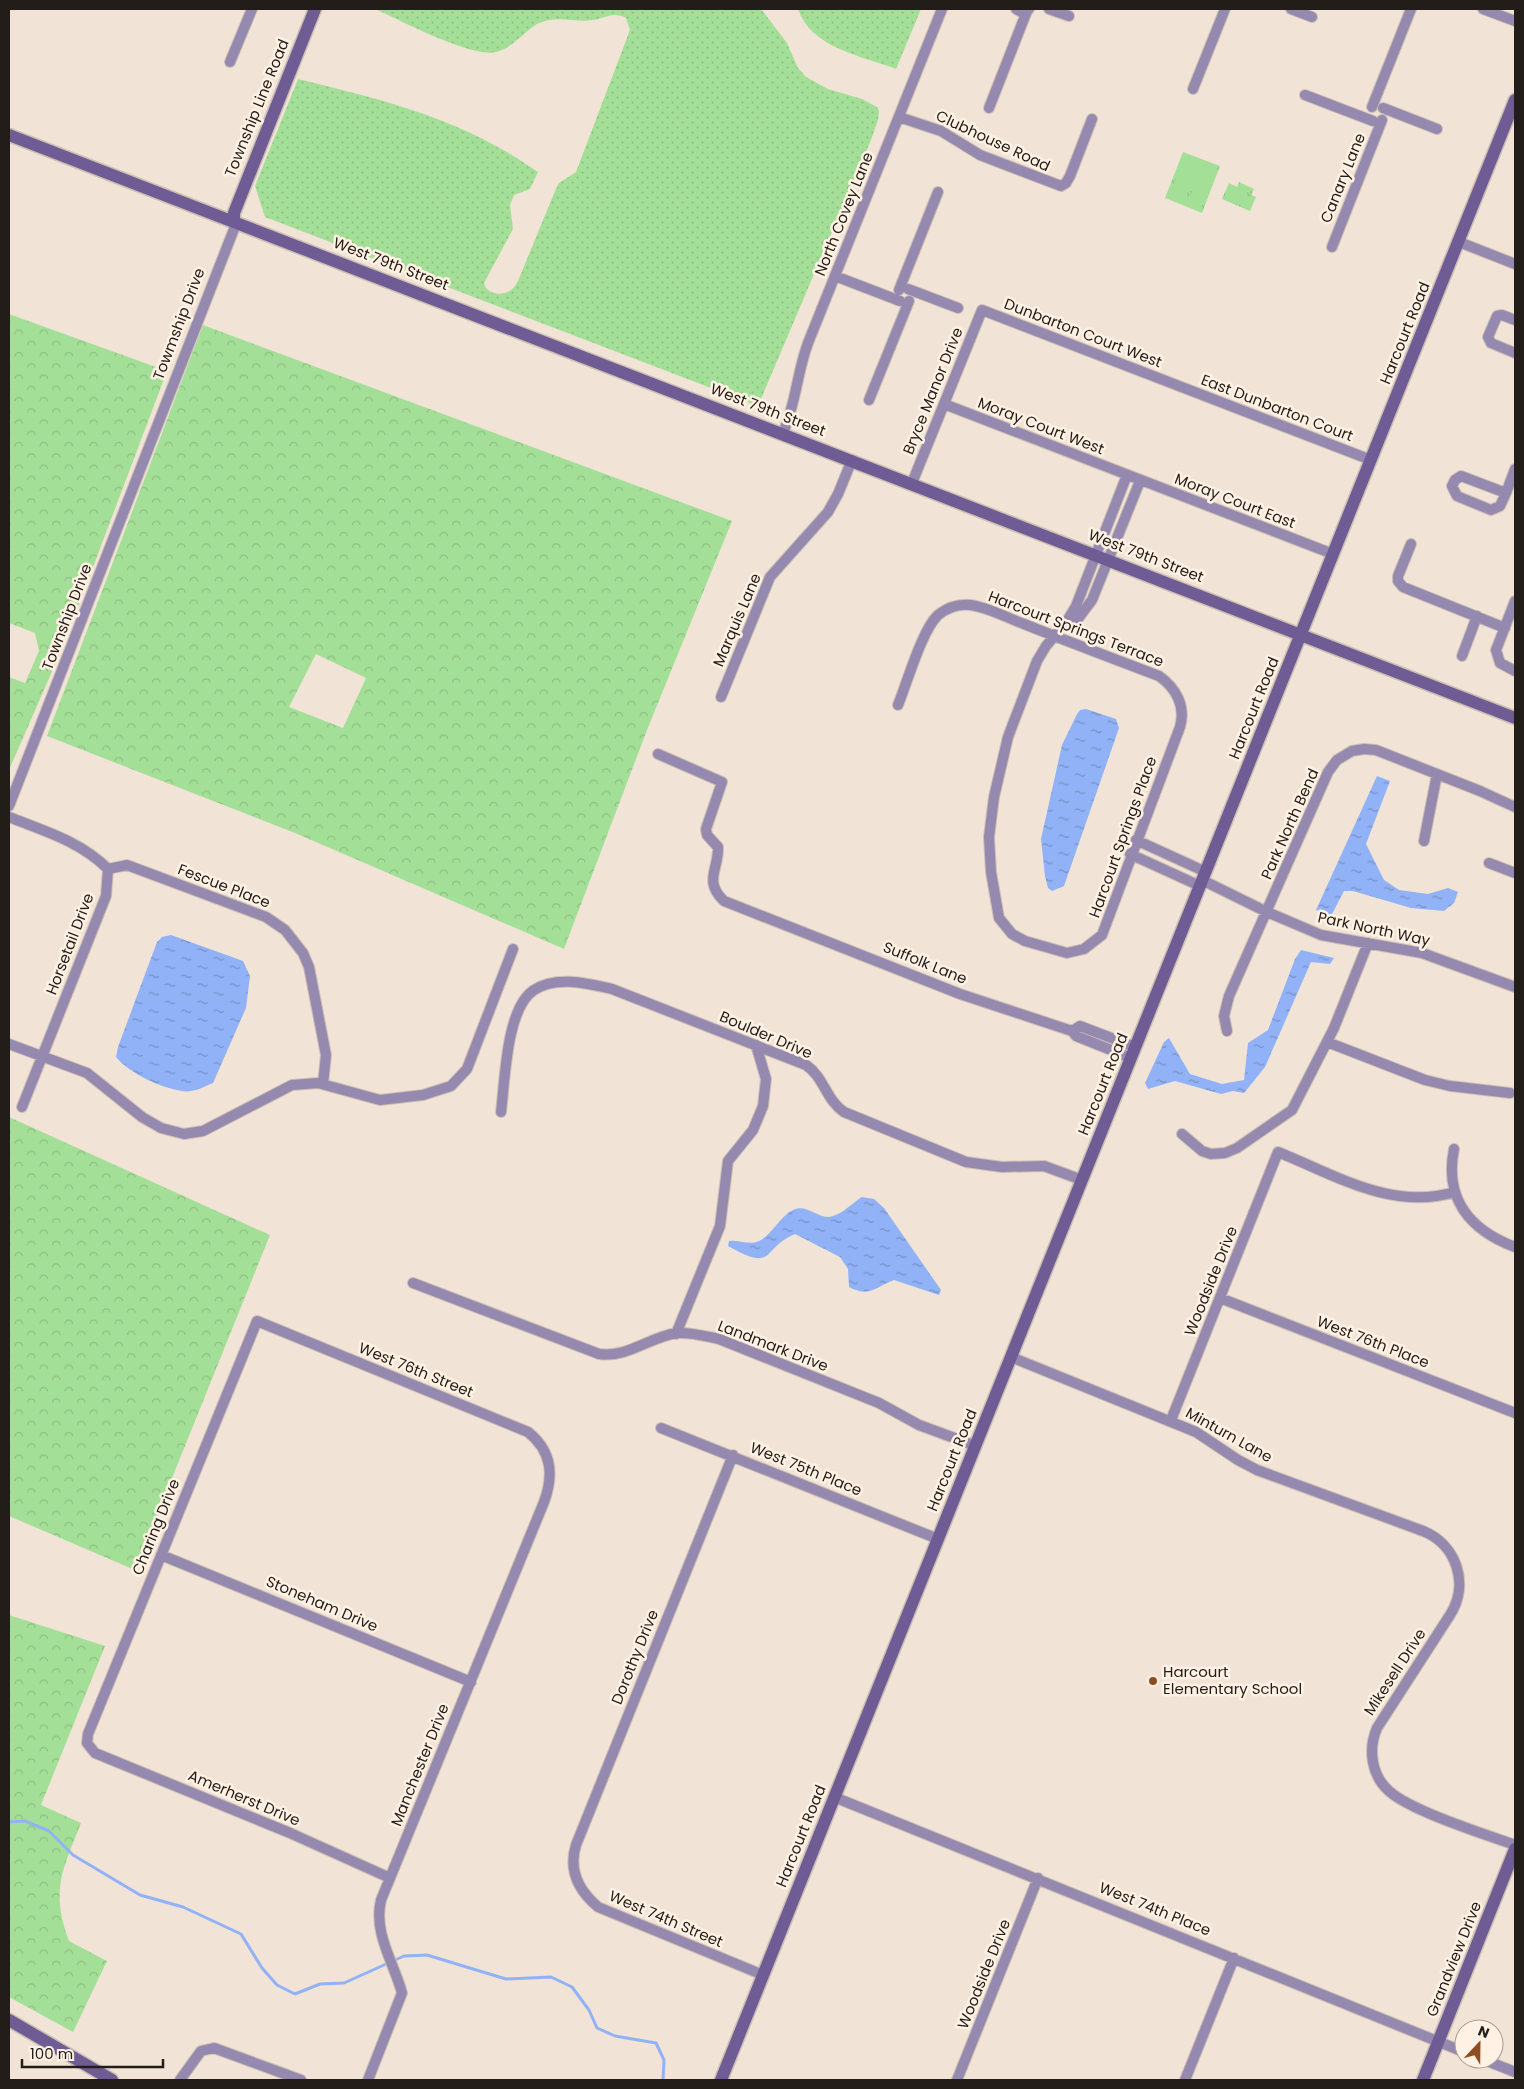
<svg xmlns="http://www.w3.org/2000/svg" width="1524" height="2089" viewBox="0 0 1524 2089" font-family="Poppins,sans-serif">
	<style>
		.grass { fill: url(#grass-dots) }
		.forest { fill: url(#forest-crowns); fill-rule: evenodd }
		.park { fill: url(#park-tufts) }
		.pitch { fill: #a4df98 }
		.water { fill: url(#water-ripples) }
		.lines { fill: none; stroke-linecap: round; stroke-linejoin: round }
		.stream { stroke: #91b2f6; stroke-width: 3 }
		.street-casing { stroke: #ccc0b4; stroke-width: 12 }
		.secondary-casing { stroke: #ccc0b4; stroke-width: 15 }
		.street { stroke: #9689b0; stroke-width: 10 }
		.secondary { stroke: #705c94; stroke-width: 12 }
		.poi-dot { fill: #914c20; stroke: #fff1e3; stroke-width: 2 }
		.labels { text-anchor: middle; stroke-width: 5; stroke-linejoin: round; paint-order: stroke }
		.street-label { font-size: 15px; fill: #221d18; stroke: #fff1e3 }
		.poi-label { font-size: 15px; fill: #221d18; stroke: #fff1e3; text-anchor: start }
	</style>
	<defs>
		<pattern id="grass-dots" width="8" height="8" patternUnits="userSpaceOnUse" patternTransform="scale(1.25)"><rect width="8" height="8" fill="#a4df98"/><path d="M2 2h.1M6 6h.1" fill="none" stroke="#8dbf82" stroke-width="1.8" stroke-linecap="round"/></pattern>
		<pattern id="forest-crowns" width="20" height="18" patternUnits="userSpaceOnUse" patternTransform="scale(1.25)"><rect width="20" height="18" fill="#a4df98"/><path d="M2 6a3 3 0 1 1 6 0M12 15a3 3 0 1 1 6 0" fill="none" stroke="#8dbf82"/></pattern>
		<pattern id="park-tufts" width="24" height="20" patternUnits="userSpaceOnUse" patternTransform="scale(1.25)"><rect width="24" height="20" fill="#a4df98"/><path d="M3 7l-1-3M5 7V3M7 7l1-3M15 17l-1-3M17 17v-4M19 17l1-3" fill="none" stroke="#8dbf82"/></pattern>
		<pattern id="water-ripples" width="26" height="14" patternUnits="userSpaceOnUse" patternTransform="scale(1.25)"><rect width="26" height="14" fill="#91b2f6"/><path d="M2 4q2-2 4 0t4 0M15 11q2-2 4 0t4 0" fill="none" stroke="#7690c6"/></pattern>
	</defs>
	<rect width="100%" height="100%" fill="#f1e4d6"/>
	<path class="grass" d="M375 9H761L787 43 798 68 806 77 828 89 862 99 877 107 879 111 878 120 871 140 758 406 265 217 255 186 298 79C387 101 461 118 538 172L530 189 514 195 510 205 513 229 484 283C486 294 502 297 511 290 514 288 516 284 518 281L555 191 559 183 576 172 630 30 626 18C613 11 606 18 593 20 574 23 556 14 537 24 524 32 511 49 496 52 471 58 400 20 375 9Z
		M798 9H921L896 69C862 56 811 48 798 9Z"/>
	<path class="forest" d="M9 314 167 371 64 644 9 770V677L25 683 39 651 35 633 9 623Z
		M203 325 732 521 647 730 564 949 295 833 47 736ZM316 654 366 678 343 728 289 707Z
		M9 1117 270 1235 135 1570 9 1516Z
		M9 1615 105 1646 41 1805 81 1823C63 1869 50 1891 69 1941L107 1961 73 2032 9 1997Z"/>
	<path class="park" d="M1183 152 1220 166 1202 213 1165 198Z
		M1239 182 1254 189 1251 195 1256 197 1250 211 1222 199 1229 183 1237 187Z"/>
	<path class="pitch" d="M1183 161 1198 166 1185 198 1171 192Z
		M1201 168 1216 174 1204 205 1189 199Z"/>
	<path class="water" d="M1086 709 1116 719 1119 728 1064 886 1052 891 1048 888 1045 876 1041 839 1062 745 1077 714 1080 710Z
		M1377 776 1390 781 1366 844 1384 880 1399 890 1428 894 1448 888 1458 892 1454 903 1444 911 1411 908 1353 891H1344L1331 916 1316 910Z
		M171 935 243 961 250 976 246 1008 213 1083C203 1087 193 1093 182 1091 161 1088 129 1073 116 1057L118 1047 157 942 162 937Z
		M1301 950 1334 958 1330 964 1311 962 1265 1067 1244 1093 1233 1091 1221 1094 1175 1081 1148 1089 1145 1083 1164 1042 1169 1038 1190 1074 1222 1084 1244 1080 1248 1043 1268 1030 1295 959Z
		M862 1197 874 1199 884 1208 941 1290 939 1295 894 1280C875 1287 870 1298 849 1287L848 1269 840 1257 795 1234C760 1249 776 1273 728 1246L729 1241C738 1239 748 1246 759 1241 772 1235 780 1216 793 1210 807 1203 819 1221 833 1216 844 1213 853 1202 862 1197Z"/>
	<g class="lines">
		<path class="stream" d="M9 1822 25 1821 49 1831 73 1855 140 1895 183 1907 241 1934 262 1968 277 1985 295 1994 320 1984 344 1983 404 1956 427 1955 506 1979 551 1977 572 1987 589 2010 597 2028 615 2036 656 2043 664 2060 663 2080"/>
		<defs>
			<path id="street" d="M1016 9 1023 13 1029 9
				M1049 9 1069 16
				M1291 9 1312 17
				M1483 9 1515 21
				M230 62 252 9
				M1193 89 1225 9
				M1305 95 1373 121
				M1372 107 1411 9
				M989 108 1027 11
				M1383 108 1437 129
				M899 117 941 131 980 155 1061 186 1066 183 1070 176 1092 119
				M1459 242 1515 264
				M1332 247 1382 120
				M835 276 900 301
				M908 289 958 308
				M899 290 938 192
				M1515 320 1502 315 1497 316 1488 337 1491 343 1515 353
				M869 400 909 301
				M944 404 1333 554
				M783 433C796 404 797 372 808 343L942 9
				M1461 476 1506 493 1500 506 1491 510 1457 496 1452 486 1455 480Z
				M912 483 982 310 1371 460
				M1506 493 1515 469
				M1411 544 1398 576V581L1403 587 1505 628
				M1515 601 1496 650 1500 663 1515 671
				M1067 621 1077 620 1092 600 1140 481
				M1462 656 1477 616
				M721 697 770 577 828 512 838 494 852 460
				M898 705C907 683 922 630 938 615 947 608 959 604 970 605 988 607 1007 618 1024 624 1069 642 1114 659 1159 676 1176 688 1186 706 1180 727L1102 935 1084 949 1067 953 1025 941 1012 934 999 918 991 872 989 837 994 797 1008 737 1037 661 1046 646 1067 621 1076 606 1127 475
				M658 754 722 782 706 829 707 835 718 847C719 869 703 881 724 901L960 994 1072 1031 1080 1026 1135 1047
				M9 806 234 229V221
				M9 817C44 831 80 841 108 869L106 896 22 1107
				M1136 840 1206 872
				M1424 841 1437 774
				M1130 854 1200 886
				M1489 863 1515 873
				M108 869 127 865 266 917 285 930 303 953 309 967 326 1055 323 1084
				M1202 880 1267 912 1321 935 1422 953 1515 987
				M1072 1031 1076 1036 1131 1058
				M1227 1031 1224 1016 1229 996 1328 772 1337 760 1352 751 1364 749 1376 750 1480 791 1515 807
				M1327 1042 1425 1080 1450 1086 1510 1093
				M9 1044 87 1073 142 1117 161 1128 184 1134 203 1131 292 1085 318 1083 380 1100 423 1095 451 1086 467 1069 513 949
				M501 1112C505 1081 506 1008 534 990 557 975 589 984 612 989L806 1065C824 1077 826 1100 844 1112L966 1162 1002 1167 1044 1166 1082 1180
				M1182 1134 1202 1151 1211 1154 1225 1153 1237 1148 1292 1110 1334 1028 1368 943
				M1454 1149C1444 1199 1470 1230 1515 1247
				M413 1283 599 1354C628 1358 649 1337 677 1333 691 1332 705 1336 719 1339L879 1403 919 1425 976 1446
				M1220 1298 1515 1413
				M676 1334 720 1226 728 1161 753 1130 763 1106 766 1079 756 1045
				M1011 1357 1196 1432 1238 1460 1257 1470 1423 1531C1456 1544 1470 1584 1450 1615L1377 1728C1368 1749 1371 1775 1389 1791 1411 1811 1484 1834 1515 1845
				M1171 1420 1278 1152C1335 1175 1392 1211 1455 1192
				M661 1428 938 1539
				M733 1455 576 1845C568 1871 579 1891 598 1907L763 1975
				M161 1555 471 1682
				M834 1797 1464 2052
				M1482 2059 1515 2072
				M180 2080 201 2051 214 2048 301 2080
				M368 2080 402 1993C394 1963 373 1933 381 1900L544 1502C554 1475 552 1451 528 1432L257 1321 88 1734 87 1743 95 1753 290 1833 390 1878
				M957 2080 1038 1878
				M1185 2080 1234 1958"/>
			<path id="secondary" d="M9 135 1515 718
				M234 221V213L315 9
				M9 2020 112 2080
				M721 2080 1515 100
				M1423 2080 1515 1849"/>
		</defs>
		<use href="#street" class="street-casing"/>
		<use href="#secondary" class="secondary-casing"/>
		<use href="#street" class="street"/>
		<use href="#secondary" class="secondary"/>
	</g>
	<circle class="poi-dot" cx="1153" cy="1681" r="5"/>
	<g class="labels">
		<g class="street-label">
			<text transform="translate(257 108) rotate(-68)" y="5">Township Line Road</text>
			<text transform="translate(993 141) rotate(25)" y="5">Clubhouse Road</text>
			<text transform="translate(1343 178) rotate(-68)" y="5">Canary Lane</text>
			<text transform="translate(844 214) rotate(-68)" y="5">North Covey Lane</text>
			<text transform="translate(391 264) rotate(21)" y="5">West 79th Street</text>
			<text transform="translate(179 324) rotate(-69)" y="5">Towmship Drive</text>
			<text transform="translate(1083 333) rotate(21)" y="5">Dunbarton Court West</text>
			<text transform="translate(1405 333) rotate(-68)" y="5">Harcourt Road</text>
			<text transform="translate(933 391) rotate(-68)" y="5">Bryce Manor Drive</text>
			<text transform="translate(1277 408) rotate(21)" y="5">East Dunbarton Court</text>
			<text transform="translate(768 410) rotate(21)" y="5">West 79th Street</text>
			<text transform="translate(1041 426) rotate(21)" y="5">Moray Court West</text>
			<text transform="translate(1235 501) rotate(21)" y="5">Moray Court East</text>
			<text transform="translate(1146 556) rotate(21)" y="5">West 79th Street</text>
			<text transform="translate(67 617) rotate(-69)" y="5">Township Drive</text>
			<text transform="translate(737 620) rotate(-67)" y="5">Marquis Lane</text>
			<text transform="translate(1076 629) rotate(21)" y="5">Harcourt Springs Terrace</text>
			<text transform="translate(1254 708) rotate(-68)" y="5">Harcourt Road</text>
			<text transform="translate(1290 824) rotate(-66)" y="5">Park North Bend</text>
			<text transform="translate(1123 837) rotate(-70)" y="5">Harcourt Springs Place</text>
			<text transform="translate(224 886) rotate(21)" y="5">Fescue Place</text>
			<text transform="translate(1374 929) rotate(12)" y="5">Park North Way</text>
			<text transform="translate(70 944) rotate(-69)" y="5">Horsetail Drive</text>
			<text transform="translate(925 963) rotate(22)" y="5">Suffolk Lane</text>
			<text transform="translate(766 1035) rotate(23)" y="5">Boulder Drive</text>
			<text transform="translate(1103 1084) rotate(-68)" y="5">Harcourt Road</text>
			<text transform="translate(1211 1281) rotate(-68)" y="5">Woodside Drive</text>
			<text transform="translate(1373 1342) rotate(21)" y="5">West 76th Place</text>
			<text transform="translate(773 1346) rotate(21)" y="5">Landmark Drive</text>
			<text transform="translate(416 1370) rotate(22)" y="5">West 76th Street</text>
			<text transform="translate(1229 1435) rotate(29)" y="5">Minturn Lane</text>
			<text transform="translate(952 1460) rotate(-68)" y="5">Harcourt Road</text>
			<text transform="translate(806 1469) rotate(22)" y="5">West 75th Place</text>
			<text transform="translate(156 1527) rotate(-68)" y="5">Charing Drive</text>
			<text transform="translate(322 1604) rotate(23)" y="5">Stoneham Drive</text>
			<text transform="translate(635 1657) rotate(-68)" y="5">Dorothy Drive</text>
			<text transform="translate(1395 1672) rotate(-57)" y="5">Mikesell Drive</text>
			<text transform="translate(420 1765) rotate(-68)" y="5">Manchester Drive</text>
			<text transform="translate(244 1798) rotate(23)" y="5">Amerherst Drive</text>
			<text transform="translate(801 1836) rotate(-68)" y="5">Harcourt Road</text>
			<text transform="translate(1155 1909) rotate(22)" y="5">West 74th Place</text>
			<text transform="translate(666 1919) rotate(23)" y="5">West 74th Street</text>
			<text transform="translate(1454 1959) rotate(-68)" y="5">Grandview Drive</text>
			<text transform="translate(984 1974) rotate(-68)" y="5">Woodside Drive</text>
		</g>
		<g class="poi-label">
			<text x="1163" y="1677">Harcourt<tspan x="1163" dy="17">Elementary School</tspan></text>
		</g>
	</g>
	<rect width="1524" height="2089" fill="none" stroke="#221d18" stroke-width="20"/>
	<g transform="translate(1479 2044) rotate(22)"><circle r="24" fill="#fff1e3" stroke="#a79c92"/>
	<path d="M0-4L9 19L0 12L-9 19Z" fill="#914c20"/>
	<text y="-8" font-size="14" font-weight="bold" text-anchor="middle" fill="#221d18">N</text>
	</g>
	<path d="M22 2059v8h141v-8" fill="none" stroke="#221d18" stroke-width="2.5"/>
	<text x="30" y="2059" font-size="15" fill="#221d18" stroke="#fff1e3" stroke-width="4" paint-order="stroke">100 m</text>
</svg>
